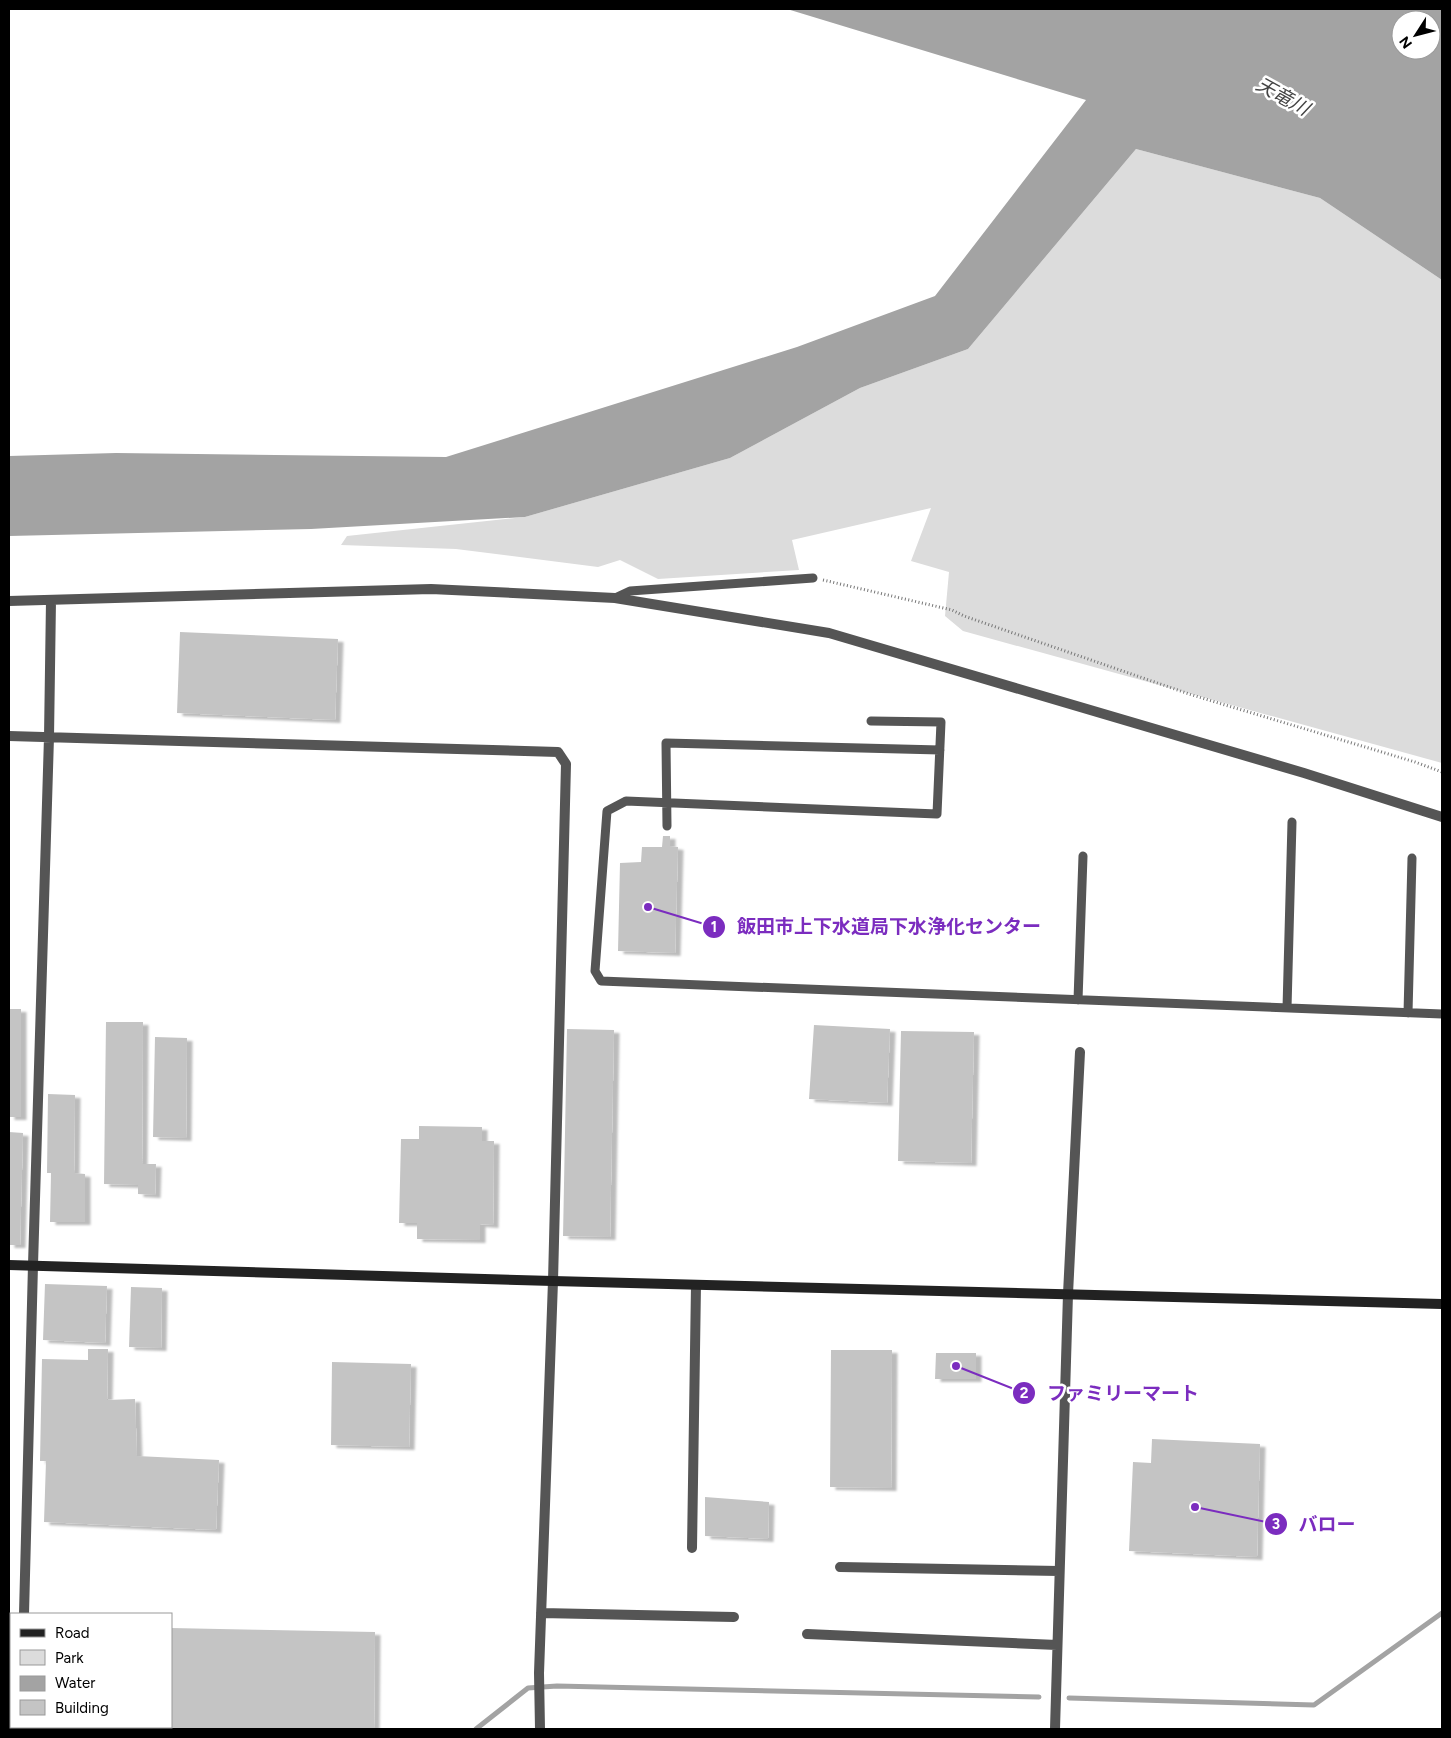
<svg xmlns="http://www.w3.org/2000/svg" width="1451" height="1738" viewBox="0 0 1451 1738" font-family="Figtree,'Noto Sans JP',sans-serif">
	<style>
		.green { fill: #dcdcdc }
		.water { fill: #a3a3a3; fill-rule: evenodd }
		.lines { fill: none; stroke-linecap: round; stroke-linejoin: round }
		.stream { stroke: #a3a3a3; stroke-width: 5 }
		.building { fill: #c4c4c4; filter: url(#shadow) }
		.path { stroke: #777; stroke-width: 3; stroke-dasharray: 1 2.5; stroke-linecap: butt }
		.lane { stroke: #555; stroke-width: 9 }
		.street { stroke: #555; stroke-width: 10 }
		.secondary { stroke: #222; stroke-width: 10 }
		.labels { text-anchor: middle; stroke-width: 5; stroke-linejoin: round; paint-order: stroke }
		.water-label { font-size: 19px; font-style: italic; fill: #444; stroke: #fff }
		.leader { fill: none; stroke: #7b2cbf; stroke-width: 2 }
		.callout-dot { fill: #7b2cbf; stroke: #fff; stroke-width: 2 }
		.mark-label { font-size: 15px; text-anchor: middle; font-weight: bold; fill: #fff }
		.callout-label { font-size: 19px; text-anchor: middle; font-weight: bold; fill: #7b2cbf; stroke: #fff; stroke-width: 5; stroke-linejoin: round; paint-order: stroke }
	</style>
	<defs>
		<filter id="shadow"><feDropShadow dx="5.5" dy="3" stdDeviation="1" flood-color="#0004"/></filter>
	</defs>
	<rect width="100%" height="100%" fill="#fff"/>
	<path class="green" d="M1136 149 1320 198 1442 280V763L963 631 945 616 949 572 911 561 931 508 792 540 799 570 658 579 620 560 598 567 456 549 341 545 347 536 525 517 730 458 860 388 968 349Z"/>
	<path class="water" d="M787 9H1442V280L1320 198 1136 149 968 349 860 388 730 458 525 517 311 529 9 536V456L116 453 446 457 797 347 935 296 1086 100ZM1401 20H1431V50H1401Z"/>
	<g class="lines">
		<path class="stream" d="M1069 1698 1314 1705 1442 1613
			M476 1729 528 1688 557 1686 1039 1697"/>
	</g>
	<path class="building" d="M180 632 338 639 335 720 177 713Z
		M663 836H670V846L678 847 675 953 618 951 620 863 641 862 642 847H662Z
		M9 1009H21V1117H9Z
		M106 1022H143L142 1164H156L155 1195 138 1194V1185L104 1184Z
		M814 1025 890 1029 887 1103 809 1099Z
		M567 1029 614 1030 610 1237 563 1236Z
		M901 1031 974 1032 971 1163 898 1161Z
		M155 1037 187 1038 186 1138 153 1137Z
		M48 1094 75 1095 74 1173 85 1174V1222H50L51 1173H47Z
		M419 1126 482 1127V1141H494L493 1225 480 1224V1240L417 1239V1223H399L401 1139H419Z
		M9 1132 23 1133 20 1245H9Z
		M45 1284 107 1286 105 1343 43 1340Z
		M131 1287 162 1288 161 1348 129 1347Z
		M88 1349H108L107 1400 135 1399 137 1456 219 1460 216 1530 44 1522 46 1461H40L42 1359 88 1360Z
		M831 1350H892L891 1488 830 1487Z
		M936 1353H976V1379H935Z
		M332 1362 411 1364 409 1447 331 1445Z
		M1152 1439 1260 1444 1257 1557 1129 1551 1133 1462 1151 1463Z
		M705 1497 769 1502 768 1539 705 1536Z
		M171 1628 375 1632 374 1729H84V1727H171Z"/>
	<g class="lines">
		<path class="path" d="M823 580 952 610 964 616 1192 695 1415 762 1442 772"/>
		<path class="lane" d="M615 598 630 591 813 578
			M871 721 941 722 937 814 626 801 607 811 595 971 601 981 1442 1014
			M667 826 666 743 940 750
			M1078 1000 1083 856
			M1287 1008 1292 822
			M1408 1013 1412 858"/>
		<path class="street" d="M9 601 431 589 615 598 829 633 1304 773 1442 817
			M9 736 558 752 566 764 553 1281 539 1673 540 1729
			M692 1548 696 1285
			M840 1567 1059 1571
			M541 1613 734 1617
			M24 1614 33 1265 49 737 51 600
			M807 1634 1057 1645
			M22 1729V1727
			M1055 1729 1068 1294 1080 1052"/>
		<path class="secondary" d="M9 1265 553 1281 1442 1304"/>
	</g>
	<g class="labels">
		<g class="water-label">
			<text transform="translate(1283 96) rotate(29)" y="7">天竜川</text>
		</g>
	</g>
	<path class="leader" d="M648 907L714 927M956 1366L1024 1393M1195 1507L1276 1524"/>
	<g class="callout-dot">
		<circle cx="648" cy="907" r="5"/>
		<circle cx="956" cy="1366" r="5"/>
		<circle cx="1195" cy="1507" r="5"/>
		<circle cx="714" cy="927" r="12"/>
		<circle cx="1024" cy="1393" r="12"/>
		<circle cx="1276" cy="1524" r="12"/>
	</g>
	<g class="mark-label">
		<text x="714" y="932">1</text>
		<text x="1024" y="1398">2</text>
		<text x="1276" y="1529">3</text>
	</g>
	<g class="callout-label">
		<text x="889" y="933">飯田市上下水道局下水浄化センター</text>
		<text x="1123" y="1400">ファミリーマート</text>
		<text x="1327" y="1531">バロー</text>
	</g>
	<rect width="1451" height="1738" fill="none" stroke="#000000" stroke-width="20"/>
	<rect x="10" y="1613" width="162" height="115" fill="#ffffff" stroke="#999999"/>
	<rect x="20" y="1629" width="25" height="8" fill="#222222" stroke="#999999"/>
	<text x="55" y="1638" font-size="15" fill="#000000">Road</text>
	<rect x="20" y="1650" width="25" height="15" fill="#dcdcdc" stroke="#999999"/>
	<text x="55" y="1663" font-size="15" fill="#000000">Park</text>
	<rect x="20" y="1676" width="25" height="15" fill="#a3a3a3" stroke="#999999"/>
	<text x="55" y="1688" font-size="15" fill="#000000">Water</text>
	<rect x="20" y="1700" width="25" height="15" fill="#c4c4c4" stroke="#999999"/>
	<text x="55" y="1713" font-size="15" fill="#000000">Building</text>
	<g transform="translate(1416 35) rotate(234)"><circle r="24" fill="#ffffff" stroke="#999999"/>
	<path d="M0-4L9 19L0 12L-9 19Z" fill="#000000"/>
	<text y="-8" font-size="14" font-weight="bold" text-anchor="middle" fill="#000000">N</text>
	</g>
</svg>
